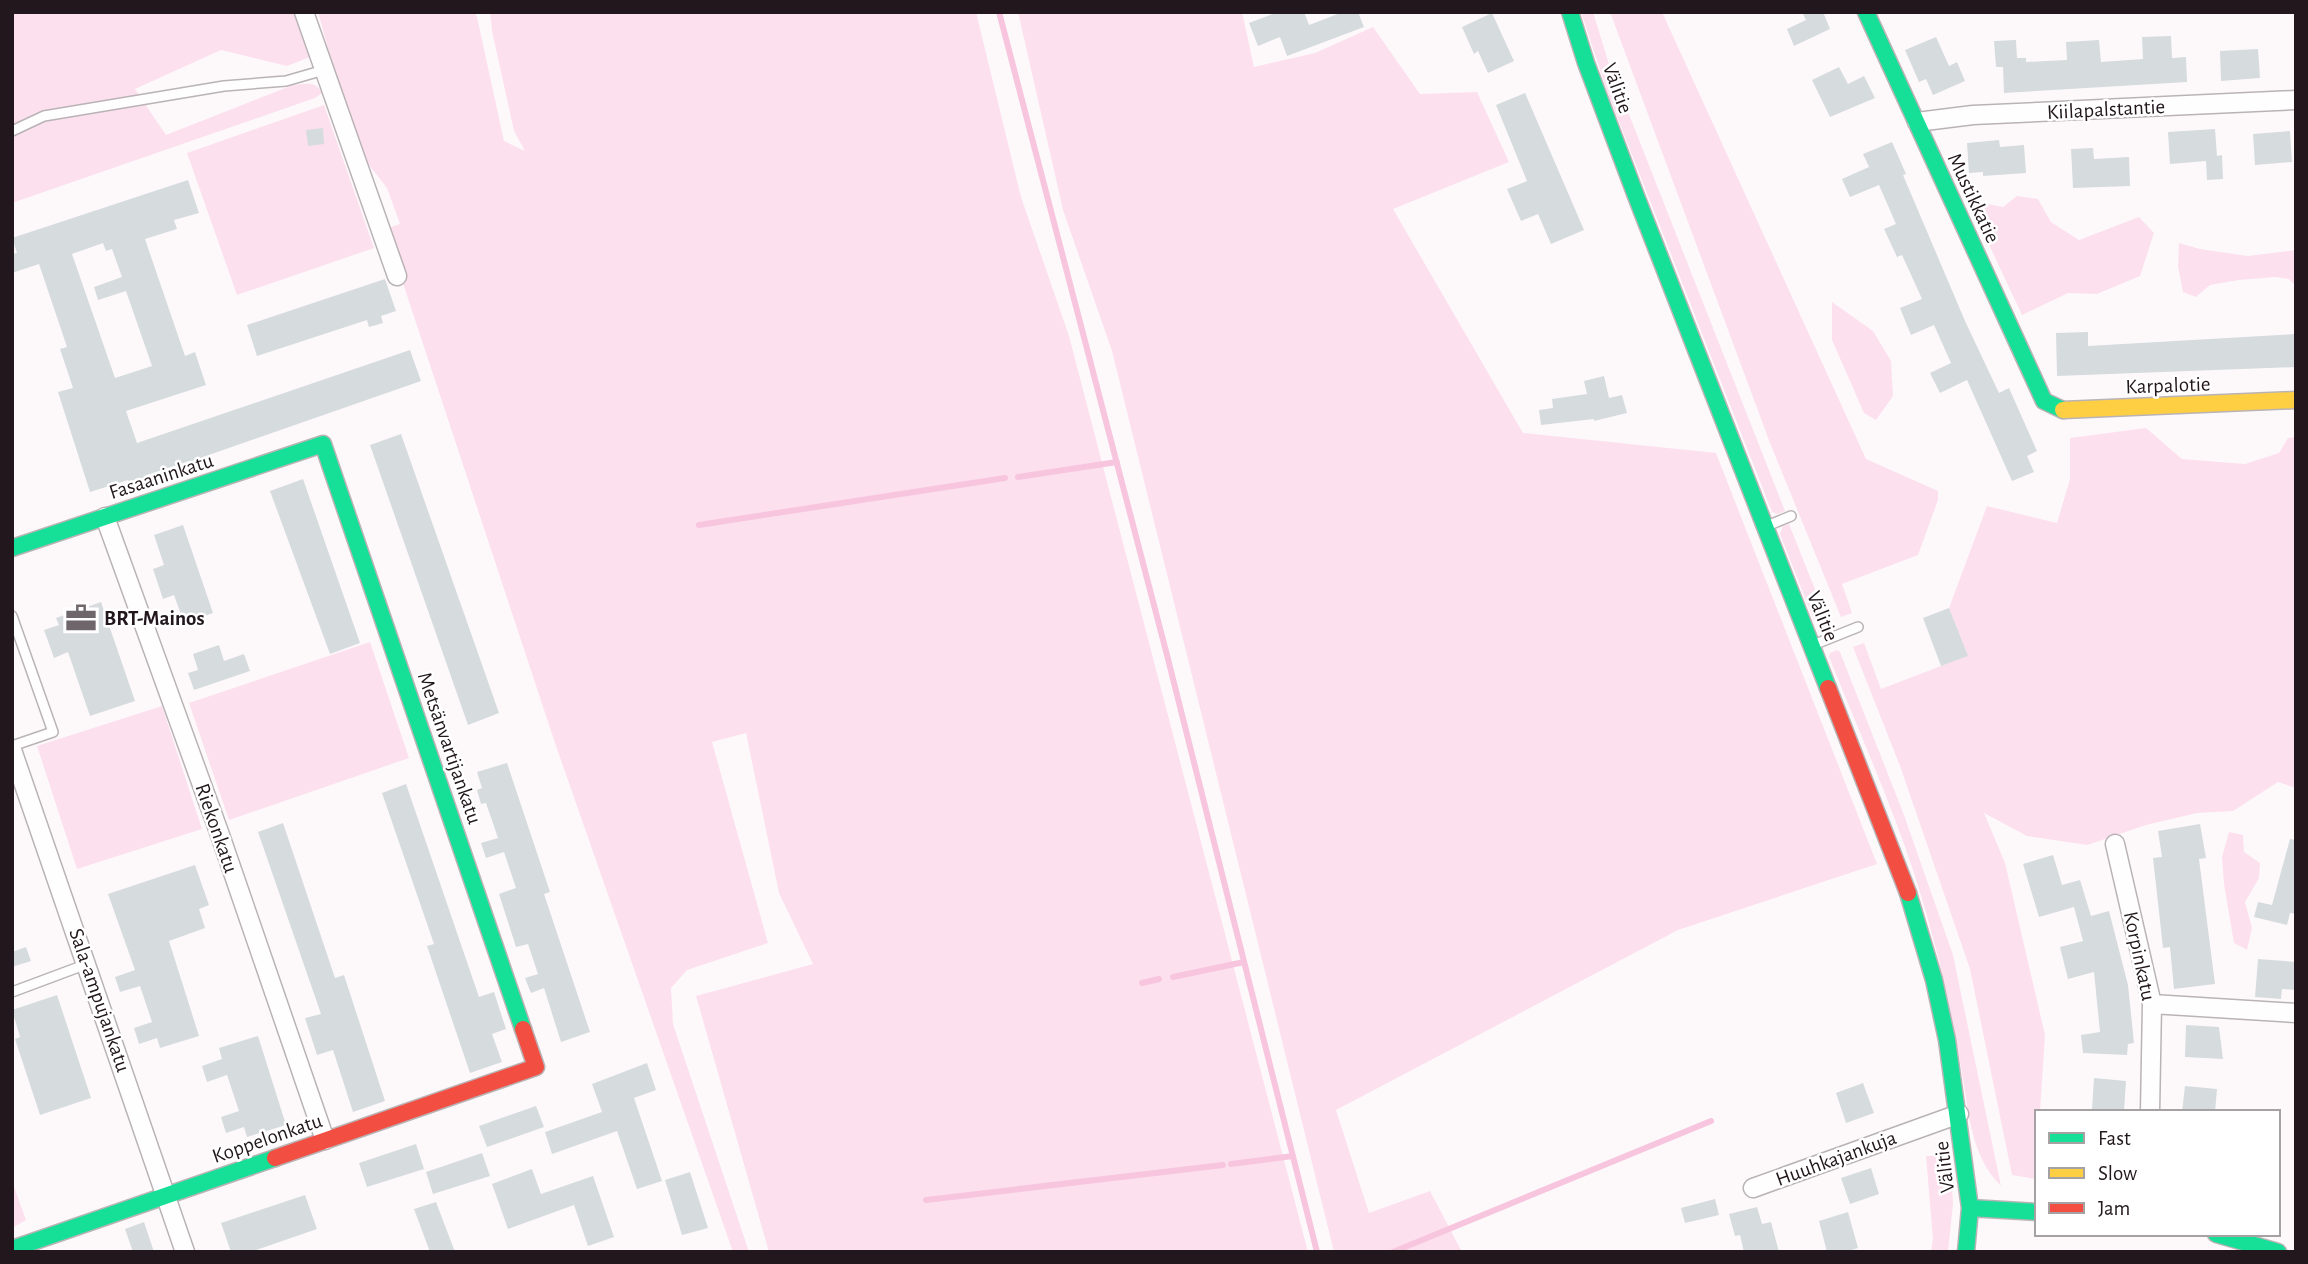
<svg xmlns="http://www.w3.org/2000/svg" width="2308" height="1264" viewBox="0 0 2308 1264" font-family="'Alegreya Sans',sans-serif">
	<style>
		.green { fill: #fde0ee }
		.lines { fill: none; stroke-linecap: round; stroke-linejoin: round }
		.stream { stroke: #f7c5de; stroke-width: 6 }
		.building { fill: #d6dbde; fill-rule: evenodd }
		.lane-casing { stroke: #bab3b6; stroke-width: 12 }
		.street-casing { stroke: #bab3b6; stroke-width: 21 }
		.fast-casing { stroke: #bab3b6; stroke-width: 19 }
		.slow-casing { stroke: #bab3b6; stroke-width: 19 }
		.jam-casing { stroke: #bab3b6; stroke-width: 19 }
		.lane { stroke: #fffefe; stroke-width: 9 }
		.street { stroke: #fffefe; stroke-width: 18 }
		.fast { stroke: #16e098; stroke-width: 16 }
		.slow { stroke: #ffcf43; stroke-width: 16 }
		.jam { stroke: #f24e42; stroke-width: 16 }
		.labels { text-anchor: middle; stroke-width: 5; stroke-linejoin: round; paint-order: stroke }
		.street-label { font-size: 21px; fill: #21171c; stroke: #fff }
		.poi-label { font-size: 21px; font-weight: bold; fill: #21171c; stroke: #fff; text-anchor: start }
	</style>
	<rect width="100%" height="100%" fill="#fdf9fb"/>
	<path class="green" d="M12 12H293L310 57 287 66 221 50 135 89 166 135 293 85C305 84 316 80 322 93L315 98 12 203Z
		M318 12H474L477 17 504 141 525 151 514 131 492 31 490 12H976L1021 197 1069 336 1308 1252H769L696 996 813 964 779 893 746 733 712 742 768 943 687 970 671 988 673 1024 749 1252H733L556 746 385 229 400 224 387 188 355 147Z
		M1018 12H1242L1254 67 1315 53 1373 27 1420 94 1477 92 1509 162 1393 209 1523 433 1716 453 1877 864 1678 930 1336 1110 1369 1213 1430 1191 1462 1252H1334L1112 351 1063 210Z
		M1581 12H1593L1608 61 1785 511 1778 514 1772 512 1607 91Z
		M1610 12H1662L1866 459 1938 491V500L1918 555 1842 584 1852 613 1841 617 1770 443Z
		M324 105 374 248 237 295 187 153Z
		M2017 196 2038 199 2051 222 2079 240 2139 217 2154 233 2140 276 2097 294 2068 293 2022 315 1968 200 2003 207Z
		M2179 243 2200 249 2248 256 2296 250V286L2289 279 2275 277 2239 280 2210 285 2196 297 2183 292 2178 267Z
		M1832 302 1873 331 1891 361 1893 396 1876 420 1864 413 1832 340Z
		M2146 428 2182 459 2245 464 2279 453 2288 438 2296 437V788L2278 782 2233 811 2197 813 2146 825 2087 845 2027 836 1984 813 2005 863 2045 1035 2040 1112H2037L2036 1179 2012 1175 1970 969 1900 766 1853 647 1864 643 1881 689 1967 656 1949 608 1987 506 2057 523 2070 479V438Z
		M1789 524 1826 617 1817 623 1814 621 1780 534 1783 526Z
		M370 642 409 758 229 820 189 703Z
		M1837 650 1840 652 1904 815 1953 955 2001 1186C1969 1154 1969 1109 1961 1067 1950 1000 1934 935 1913 870 1889 798 1857 727 1829 657L1830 653Z
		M162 706 202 829 77 869 37 746Z
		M2229 832 2243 835 2244 852 2260 863 2259 878 2245 902 2252 928 2247 950 2234 943 2224 884 2222 857Z
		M1950 1155 1953 1204 1948 1252H1931L1933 1239 1926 1156Z
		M12 1181 26 1220 12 1228Z"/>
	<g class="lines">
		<path class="stream" d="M999 12 1167 655 1317 1252
			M1018 477 1117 462
			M699 525 1005 478
			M1173 977 1244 962
			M1142 983 1159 979
			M1231 1164 1293 1156
			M926 1200 1223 1165
			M1393 1252 1711 1121"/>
	</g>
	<path class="building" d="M1278 12H1304L1309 25 1343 12H1358L1364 27 1287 56 1280 37 1258 46 1249 23Z
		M1802 12H1823L1830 29 1794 46 1787 29 1806 20Z
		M1492 13 1514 61 1488 73 1478 51 1474 54 1462 27Z
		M2171 36 2172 58 2186 57 2187 82 2004 93 2003 67H1996L1994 41 2016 40 2017 58H2026V62L2067 60 2066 42 2099 40 2101 62 2143 59 2142 37Z
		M1936 37 1949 66 1957 62 1965 81 1933 95 1926 79 1919 82 1905 50Z
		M2258 49 2260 78 2221 81 2220 51Z
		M1839 67 1848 84 1864 76 1875 98 1830 117 1812 80Z
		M1525 93 1584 230 1551 244 1538 214 1521 221 1507 189 1527 181 1496 105Z
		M323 128 324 144 308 146 306 130Z
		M2215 129 2217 156 2222 155 2223 179 2207 180 2206 161 2170 164 2168 132Z
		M2290 131 2292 162 2255 165 2253 134Z
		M1999 140 2000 147 2024 145 2026 173 1983 176V172L1969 173 1967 143Z
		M1892 142 1906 174 1903 175 1965 321 1999 393 2009 388 2037 451 2027 456 2034 472 2012 481 1967 380 1940 393 1930 373 1951 363 1934 325 1911 335 1900 308 1922 299 1902 255 1897 257 1884 229 1896 224 1879 185 1850 197 1842 179 1869 167 1863 154Z
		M2093 148 2094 159 2129 157 2130 186 2073 188 2071 149Z
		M188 180 199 213 174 220 177 229 145 239 185 356 195 352 206 385 126 411 137 443 410 350 421 381 203 457 207 467 193 472 189 461 147 475 150 483 131 489 128 480 90 492 58 392 73 388 60 349 67 347 39 264 12 273V254L17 253 12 238ZM103 243 106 251 112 249 122 277 94 287 98 300 126 291 152 366 115 378 72 254Z
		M385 279 396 311 381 316 383 323 369 327 367 320 257 356 247 325Z
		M2088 332V346L2296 334V367L2057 376 2056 333Z
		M1604 376 1609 398 1622 395 1627 413 1594 421V419L1541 425 1539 410 1553 408 1552 399 1587 394 1584 381Z
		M401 434 499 713 468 725 370 445Z
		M303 479 360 643 330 654 270 491Z
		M183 525 213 613 184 623 174 595 163 599 153 569 164 565 154 535Z
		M101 602 135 701 90 716 68 652 54 658 44 630 59 625 56 618Z
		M1949 608 1968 656 1941 666 1923 618Z
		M219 645 224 661 244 654 250 671 194 690 188 673 198 670 193 654Z
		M507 763 550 892 544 894 590 1032 561 1042 544 988 531 993 525 978 538 974 528 944 516 947 499 894 516 888 504 852 486 858 481 843 498 838 486 803 481 804 477 790 482 788 477 772Z
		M406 784 479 997 494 992 506 1029 492 1034 502 1062 470 1073 427 946 434 944 382 793Z
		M283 823 335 978 344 975 385 1101 353 1112 333 1050 317 1055 305 1018 321 1014 258 832Z
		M2200 824 2206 858 2199 859 2215 984 2174 989 2170 947 2163 948 2153 858 2162 857 2158 831Z
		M2290 839 2296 840V914L2290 913 2287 925 2254 917 2258 902 2272 905Z
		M2053 855 2062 885 2080 880 2091 916 2109 911 2128 985 2134 1043 2128 1044 2127 1055 2083 1053 2081 1035 2100 1032 2094 972 2068 979 2060 947 2083 941 2074 907 2039 917 2023 864Z
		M195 865 209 905 199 909 205 928 169 941 199 1036 160 1048 157 1038 139 1044 134 1028 152 1022 140 986 120 992 115 977 135 970 108 894Z
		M26 947 31 961 12 967V952Z
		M2258 959 2296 962V990L2282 989 2281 999 2255 997Z
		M57 995 91 1098 40 1115 15 1039 20 1037 12 1010Z
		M2186 1025 2219 1027 2223 1059 2185 1057Z
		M258 1036 286 1125 247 1137 244 1127 226 1133 221 1117 239 1111 227 1075 207 1082 202 1066 222 1059 219 1048Z
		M647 1063 656 1090 634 1098 662 1181 637 1189 617 1131 552 1154 545 1132 602 1112 592 1084Z
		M2094 1078 2126 1081 2124 1111 2092 1109Z
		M1863 1083 1874 1113 1846 1123 1836 1093Z
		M2185 1086 2217 1089 2215 1112H2182Z
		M536 1106 544 1127 487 1147 479 1126Z
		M416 1144 424 1169 367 1187 359 1163Z
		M482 1153 490 1176 433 1194 426 1172Z
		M1871 1168 1879 1194 1850 1204 1841 1178Z
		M532 1169 541 1194 593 1176 614 1237 588 1246 574 1205 508 1229 492 1184Z
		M690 1172 708 1228 682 1235 665 1180Z
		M305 1195 317 1229 250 1252H231L221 1223Z
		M1715 1199 1719 1215 1685 1223 1681 1208Z
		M436 1202 455 1252H430L414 1209Z
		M1757 1207 1762 1224 1771 1222 1779 1252H1744L1740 1235 1735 1236 1729 1214Z
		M1848 1212 1858 1248 1845 1252H1827L1819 1221Z
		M144 1222 154 1252H133L125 1229Z"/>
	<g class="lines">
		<defs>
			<path id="lane" d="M12 131 44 116 224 86 286 81 324 70
				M1767 526 1791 516
				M12 616 53 732 12 746
				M1813 645 1858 627
				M12 992 87 964"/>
			<path id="street" d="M304 12 397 276
				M1917 122 1973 115 2296 100
				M105 517 219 832 325 1140
				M12 750 185 1252
				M2115 844 2152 1004 2150 1112
				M2152 1004 2296 1013
				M1753 1188 1959 1114"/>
			<path id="fast" d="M1570 12 1586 63 1636 196 1828 688
				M1866 12 2044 401 2063 410
				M12 548 323 444 523 1029
				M1908 893 1934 980 1947 1040 1970 1208 1966 1252
				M1970 1208 2037 1212
				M2216 1234 2278 1252
				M12 1249 275 1158"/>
			<path id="slow" d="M2063 410 2296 400"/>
			<path id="jam" d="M1828 688 1908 893
				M275 1158 536 1067 523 1029"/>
		</defs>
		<use href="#lane" class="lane-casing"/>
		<use href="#street" class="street-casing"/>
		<use href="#fast" class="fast-casing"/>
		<use href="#slow" class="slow-casing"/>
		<use href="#jam" class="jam-casing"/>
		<use href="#lane" class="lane"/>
		<use href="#street" class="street"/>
		<use href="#fast" class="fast"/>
		<use href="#slow" class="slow"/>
		<use href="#jam" class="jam"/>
	</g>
	<defs>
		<symbol id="office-bare" viewBox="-9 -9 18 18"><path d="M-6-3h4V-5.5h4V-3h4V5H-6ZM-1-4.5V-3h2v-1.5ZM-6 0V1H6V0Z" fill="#6e666a" stroke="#fff" stroke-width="2.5" paint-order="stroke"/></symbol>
	</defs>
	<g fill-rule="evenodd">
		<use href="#office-bare" x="59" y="596" width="44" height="44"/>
	</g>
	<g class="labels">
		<g class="street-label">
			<text transform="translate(1618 88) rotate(70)" y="7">Välitie</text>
			<text transform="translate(2106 109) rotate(-3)" y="7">Kiilapalstantie</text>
			<text transform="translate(1974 198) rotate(65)" y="7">Mustikkatie</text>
			<text transform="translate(2168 385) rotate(-2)" y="7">Karpalotie</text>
			<text transform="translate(161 476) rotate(-18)" y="7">Fasaaninkatu</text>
			<text transform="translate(1823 616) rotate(68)" y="7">Välitie</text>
			<text transform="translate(450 748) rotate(71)" y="7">Metsänvartijankatu</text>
			<text transform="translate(217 828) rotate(71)" y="7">Riekonkatu</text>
			<text transform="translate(2140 956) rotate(78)" y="7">Korpinkatu</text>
			<text transform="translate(100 1000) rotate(71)" y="7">Sala-ampujankatu</text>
			<text transform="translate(267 1138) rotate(-19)" y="7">Koppelonkatu</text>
			<text transform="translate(1836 1158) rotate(-20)" y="7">Huuhkajankuja</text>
			<text transform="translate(1944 1167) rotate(-97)" y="7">Välitie</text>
		</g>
		<g class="poi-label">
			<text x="104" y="625">BRT-Mainos</text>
		</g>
	</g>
	<rect width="2308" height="1264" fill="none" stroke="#21171c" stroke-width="28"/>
	<rect x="2035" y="1110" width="245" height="126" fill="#ffffff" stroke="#a6a2a4" stroke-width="2"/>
	<rect x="2049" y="1133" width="35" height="10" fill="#16e098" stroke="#a6a2a4" stroke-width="2"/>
	<text x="2098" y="1145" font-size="21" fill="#21171c">Fast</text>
	<rect x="2049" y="1168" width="35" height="10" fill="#ffcf43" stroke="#a6a2a4" stroke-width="2"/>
	<text x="2098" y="1180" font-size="21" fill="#21171c">Slow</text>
	<rect x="2049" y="1203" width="35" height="10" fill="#f24e42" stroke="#a6a2a4" stroke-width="2"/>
	<text x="2098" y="1215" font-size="21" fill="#21171c">Jam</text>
</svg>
